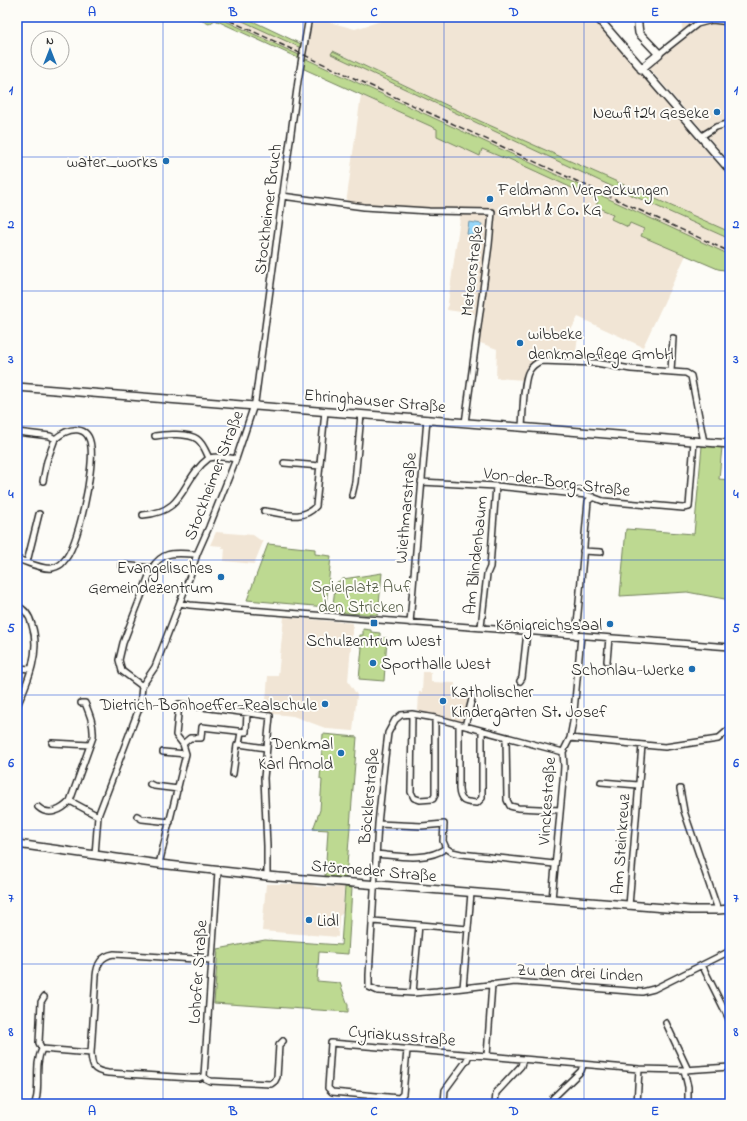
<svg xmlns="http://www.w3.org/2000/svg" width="747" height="1121" viewBox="0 0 747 1121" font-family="'Indie Flower',sans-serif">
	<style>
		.built { fill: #f1e5d5 }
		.green { fill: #bdd991; stroke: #74825e }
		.water { fill: #97d7f9; stroke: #6c92a7 }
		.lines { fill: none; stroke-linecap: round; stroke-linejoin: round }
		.street-casing { stroke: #2b2b2b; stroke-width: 8 }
		.secondary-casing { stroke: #2b2b2b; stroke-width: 10 }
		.street { stroke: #fdfcf7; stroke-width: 5 }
		.secondary { stroke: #fdfcf7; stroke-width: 7 }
		.rail { stroke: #2b2b2b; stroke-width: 1.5; stroke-dasharray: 6 3; stroke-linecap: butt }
		.grid { fill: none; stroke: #1d4ed8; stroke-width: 1; stroke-opacity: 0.55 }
		.poi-dot { fill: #1f6fb2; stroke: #fdfcf7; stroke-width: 1.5 }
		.labels { text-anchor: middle; stroke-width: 4; stroke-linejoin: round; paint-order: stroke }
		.poi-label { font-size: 17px; fill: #2b2b2b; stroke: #fdfcf7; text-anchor: end }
		.street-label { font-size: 17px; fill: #2b2b2b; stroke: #fdfcf7 }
		.park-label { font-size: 17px; fill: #575f4a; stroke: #fdfcf7 }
		.neatline { fill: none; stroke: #1d4ed8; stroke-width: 1.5 }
		.grid-label { font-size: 13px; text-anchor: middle; font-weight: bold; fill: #1d4ed8 }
	</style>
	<rect width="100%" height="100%" fill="#fdfcf7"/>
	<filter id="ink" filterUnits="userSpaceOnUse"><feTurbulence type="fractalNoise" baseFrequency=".025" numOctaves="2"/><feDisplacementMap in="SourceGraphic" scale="8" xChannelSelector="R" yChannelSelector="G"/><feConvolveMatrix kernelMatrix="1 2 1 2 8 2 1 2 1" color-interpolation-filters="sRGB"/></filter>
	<g filter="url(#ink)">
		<path class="built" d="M217 17H234L299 47 301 44 307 45 314 18 355 29 394 17H592L730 178V232L480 121 334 51 331 54 600 181 730 239V255Z
			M681 17H730V162L649 68 683 36Z
			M361 95 437 129V136L474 153 480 156 482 149 506 159 507 158 599 200 596 207 613 214 611 219 628 227 630 223 644 229 641 236 686 255 643 347 578 317 570 332 578 336 576 353 562 359H543L535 361 526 368 524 380 496 378 497 349 472 340 475 314 447 310 461 211 346 204Z
			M216 532 253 535 263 542 254 564 224 561 225 548H222V546L210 545Z
			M284 617 353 623 348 681 357 695 353 731 328 729 293 716 265 713 268 676H278Z
			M423 672H431V682L455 683V694H469L464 718 462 721 418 712 419 692H422Z
			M266 884H308L318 887H344L343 913 339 916 338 937 262 931Z"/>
		<path class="green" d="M194 17H217L299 55 298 58 215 20 209 24Z
			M234 17H244L301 44 299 47Z
			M333 51 480 121 730 232V239L600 181 331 54Z
			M304 58 730 255V271L718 269 641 236 644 229 630 223 628 227 611 219 613 214 596 207 598 200 507 158 506 159 482 149 480 156 437 136V129L302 68Z
			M702 446 722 447 719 479 730 480V600L687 592 620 596 626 529 694 534Z
			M268 544 315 549V554L331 556 326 607 247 600Z
			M382 573 378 615 332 612 335 588 337 582 343 579Z
			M363 629 371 630V632L380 633V638H387L384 681 359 679 362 647 359 646 360 635H363Z
			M323 734 357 737 346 878 325 876 328 830 313 829 320 810 322 780 320 779Z
			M345 887 352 888 348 954 319 952 317 981 340 983 348 1005V1012L214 1003 218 949 265 940 341 945Z"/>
		<path class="water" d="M469 222 482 224 480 236 467 234Z"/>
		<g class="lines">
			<defs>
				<path id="street" d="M659 54 697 24 712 20 730 22
					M700 137 716 127 730 123
					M282 196 364 207 429 211 492 212 489 245 465 423
					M671 371 673 338
					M522 427C523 415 523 380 529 371 532 366 536 363 541 361L596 363 631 369 686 373 691 376 704 442
					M17 432 50 436 55 439C69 427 89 424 91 447 94 469 79 546 63 562 61 565 56 567 52 568 43 570 27 562 17 559
					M155 436C165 434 189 433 197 439 203 443 206 452 209 458 218 456 227 457 236 459
					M284 463 320 466
					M43 481 47 461 55 439
					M421 482 496 486 587 495 603 501 683 508 689 507 694 441
					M352 495 355 482 361 414
					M264 511C283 513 302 522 316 506L325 411
					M143 515C187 512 180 480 209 458
					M583 551 601 552
					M27 562 39 514
					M121 565 152 568
					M180 603 190 605 235 609 730 647
					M17 606C25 609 30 617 32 625 41 652 28 681 17 706
					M410 623 427 419
					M481 627 487 574 490 567 496 486
					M576 636 588 501 593 497
					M607 661 609 638
					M17 668 31 669
					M520 681 522 678 527 632
					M142 686 122 671 119 660 123 643 152 568C164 549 177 554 197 554
					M81 703H85C90 715 94 725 93 737L70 801 98 816
					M412 714 411 792 414 798 420 800 433 799 435 795V718
					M459 725V789C460 803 466 802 477 803L482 798V731
					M465 726 473 695
					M506 738 507 800 510 806 518 808 560 810
					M570 738 665 747 718 739 727 731 730 730
					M52 743 90 745
					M183 744 190 738H201L202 727 246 732 247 713
					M239 744 266 748
					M163 752 186 754
					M563 752 435 718 412 714 401 715 395 720 388 733 384 766 378 824 369 975V987L378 991 413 993 437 991 515 982 642 992 654 989 730 951
					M233 774 237 745 239 744 241 732
					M601 782 638 785
					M150 784 154 786 178 789
					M680 789 684 811 718 910
					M38 807C49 817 62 810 70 801
					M137 816 142 819 170 822
					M378 824 422 826 444 824 443 841 446 848
					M446 848 452 852 461 854 554 864
					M376 854C399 856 426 862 446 848
					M95 855 98 816 140 706 142 686 155 667 190 576 197 554 209 527 236 459 255 402 298 81 309 17
					M159 864 186 754 183 744 176 735 179 704 270 716 264 778 267 846V876
					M552 899 563 781 564 766 563 752 570 738 573 722 581 636
					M629 906 642 745
					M373 921 468 929
					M702 965 730 1021
					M492 984 487 1056 639 1069 684 1070 730 1067
					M463 988 471 893
					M413 993 419 925
					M44 997 41 1002 39 1043 42 1049 91 1053
					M666 1023 688 1070
					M407 1050 403 1094 399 1098 332 1092 328 1088 331 1043 487 1056
					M684 1070 688 1087V1104
					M204 1076 199 1078H192L108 1073C93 1071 92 1067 91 1053L96 976C97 964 101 956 114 954L211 960
					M204 1076 218 871
					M204 1076 206 1079 210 1081 271 1084 275 1081 277 1077 279 1045 283 1041
					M444 1102 445 1090 467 1060 469 1055
					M35 1104C35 1101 37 1098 37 1094 39 1079 35 1063 42 1049
					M495 1104 496 1093 521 1066 523 1059
					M553 1104V1098L581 1071 583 1065
					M637 1104 639 1069"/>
				<path id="secondary" d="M597 17 730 170
					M637 17 639 33 659 54 641 69
					M17 387 730 444
					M17 844 159 864 267 876 690 910H718L730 909"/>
			</defs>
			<use href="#street" class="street-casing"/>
			<use href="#secondary" class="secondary-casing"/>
			<use href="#street" class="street"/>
			<use href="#secondary" class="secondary"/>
			<path class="rail" d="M222 17 730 252"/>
		</g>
	</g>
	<path class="grid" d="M163 17V1104M303 17V1104M444 17V1104M584 17V1104M17 157H730M17 291H730M17 426H730M17 560H730M17 695H730M17 830H730M17 964H730"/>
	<g class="poi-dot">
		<circle cx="717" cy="112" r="4"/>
		<circle cx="166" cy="161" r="4"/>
		<circle cx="490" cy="199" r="4"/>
		<circle cx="520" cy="343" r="4"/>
		<circle cx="221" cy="577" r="4"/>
		<rect x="370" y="619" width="8" height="8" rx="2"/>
		<circle cx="610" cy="624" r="4"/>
		<circle cx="373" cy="663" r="4"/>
		<circle cx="692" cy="669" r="4"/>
		<circle cx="443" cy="701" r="4"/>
		<circle cx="325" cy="704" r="4"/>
		<circle cx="341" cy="753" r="4"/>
		<circle cx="309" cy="920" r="4"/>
	</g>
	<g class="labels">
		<g class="poi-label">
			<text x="709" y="118">Newfit24 Geseke</text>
			<text x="158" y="167">water_works</text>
			<text x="498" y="195" text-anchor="start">Feldmann Verpackungen<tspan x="498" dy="20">GmbH &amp; Co. KG</tspan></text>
			<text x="528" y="339" text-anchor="start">wibbeke<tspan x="528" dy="20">denkmalpflege GmbH</tspan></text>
			<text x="213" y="573">Evangelisches<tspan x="213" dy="20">Gemeindezentrum</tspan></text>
			<text x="602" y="630">Königreichssaal</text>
			<text x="374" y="646" text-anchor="middle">Schulzentrum West</text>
			<text x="381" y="669" text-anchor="start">Sporthalle West</text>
			<text x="684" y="675">Schonlau-Werke</text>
			<text x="451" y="697" text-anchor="start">Katholischer<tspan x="451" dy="20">Kindergarten St. Josef</tspan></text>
			<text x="317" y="710">Dietrich-Bonhoeffer-Realschule</text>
			<text x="333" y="749">Denkmal<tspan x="333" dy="20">Karl Arnold</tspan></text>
			<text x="317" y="926" text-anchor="start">Lidl</text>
		</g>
		<g class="street-label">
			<text transform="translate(267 209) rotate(-83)" y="6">Stockheimer Bruch</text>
			<text transform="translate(471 271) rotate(-83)" y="6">Meteorstraße</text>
			<text transform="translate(375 400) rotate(5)" y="6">Ehringhauser Straße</text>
			<text transform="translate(213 475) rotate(-69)" y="6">Stockheimer Straße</text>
			<text transform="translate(557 481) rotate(7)" y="6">Von-der-Borg-Straße</text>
			<text transform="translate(405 508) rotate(-85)" y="6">Wiethmarstraße</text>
			<text transform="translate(475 555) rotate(-84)" y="6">Am Blindenbaum</text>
			<text transform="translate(368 796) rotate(-85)" y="6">Böcklerstraße</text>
			<text transform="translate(546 801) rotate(-86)" y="6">Vinckestraße</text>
			<text transform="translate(620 844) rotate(-86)" y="6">Am Steinkreuz</text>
			<text transform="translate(374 870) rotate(5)" y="6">Störmeder Straße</text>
			<text transform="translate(197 972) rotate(-86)" y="6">Lohofer Straße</text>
			<text transform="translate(580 972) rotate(3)" y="6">Zu den drei Linden</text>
			<text transform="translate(402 1035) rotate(5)" y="6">Cyriakusstraße</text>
		</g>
		<g class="park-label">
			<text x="361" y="592">Spielplatz Auf<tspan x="361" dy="20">den Stricken</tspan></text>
		</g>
	</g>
	<rect width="747" height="1121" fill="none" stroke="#fdfcf7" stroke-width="44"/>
	<g transform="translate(50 50)"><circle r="19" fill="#fdfcf7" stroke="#a9a8a5"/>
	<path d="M0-3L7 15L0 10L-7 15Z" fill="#1f6fb2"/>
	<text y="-6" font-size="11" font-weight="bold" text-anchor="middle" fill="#2b2b2b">N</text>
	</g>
	<rect x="22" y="22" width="703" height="1077" class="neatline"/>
	<g class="grid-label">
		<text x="92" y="16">A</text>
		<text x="233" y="16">B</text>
		<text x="374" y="16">C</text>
		<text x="514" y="16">D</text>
		<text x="655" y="16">E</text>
		<text x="11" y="94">1</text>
		<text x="736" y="94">1</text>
		<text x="11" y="228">2</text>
		<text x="736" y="228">2</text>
		<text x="11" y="363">3</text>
		<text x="736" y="363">3</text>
		<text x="11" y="498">4</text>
		<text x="736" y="498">4</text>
		<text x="11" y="632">5</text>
		<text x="736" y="632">5</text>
		<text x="11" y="767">6</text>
		<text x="736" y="767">6</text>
		<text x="11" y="902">7</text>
		<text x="736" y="902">7</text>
		<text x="11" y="1036">8</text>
		<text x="736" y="1036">8</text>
		<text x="92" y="1115">A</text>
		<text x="233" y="1115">B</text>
		<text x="374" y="1115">C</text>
		<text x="514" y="1115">D</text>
		<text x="655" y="1115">E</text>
	</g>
</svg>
